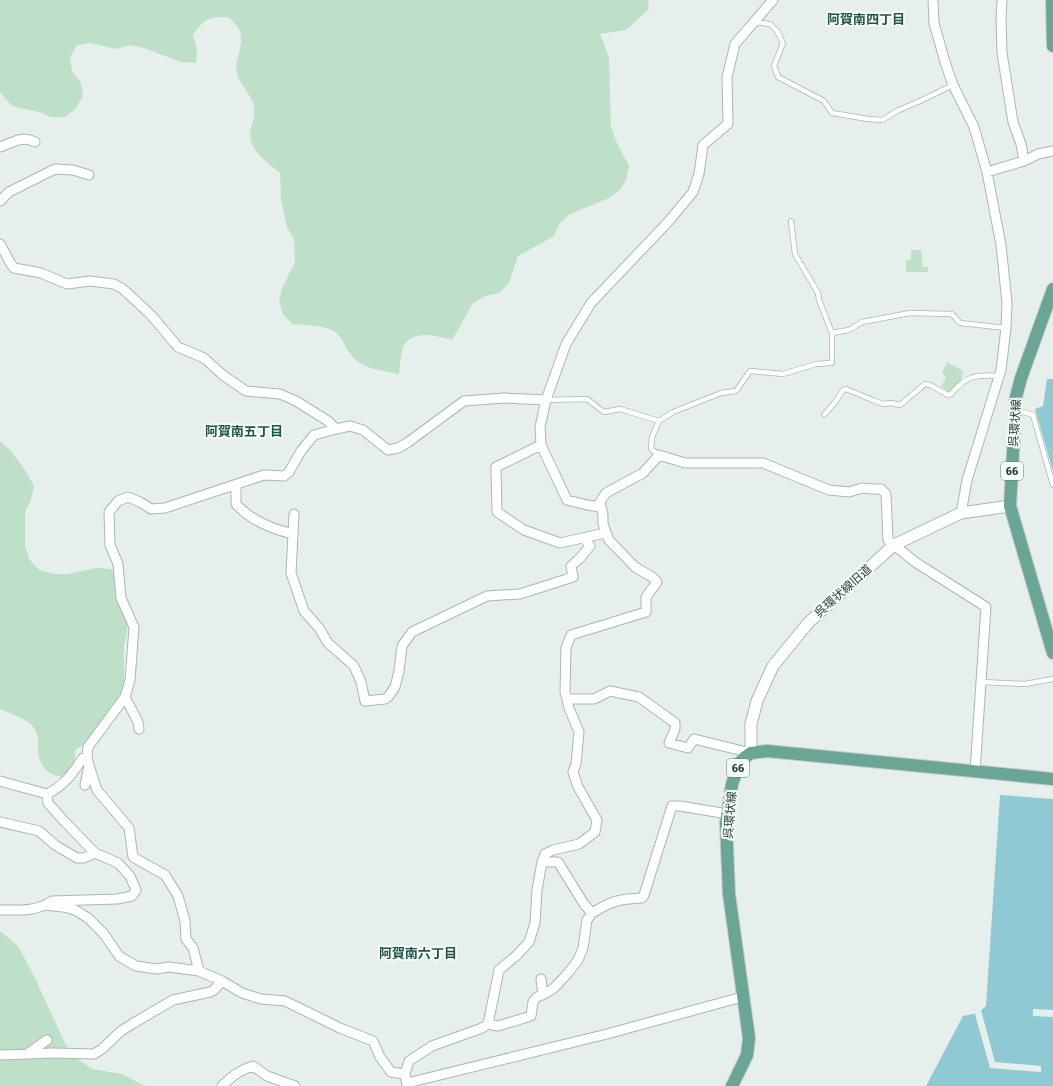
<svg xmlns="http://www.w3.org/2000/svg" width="1053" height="1086" viewBox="0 0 1053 1086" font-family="'Fira Sans','Noto Sans JP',sans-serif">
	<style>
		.green { fill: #bfe0c8 }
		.water { fill: #8ec9d4 }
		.pier { fill: #e6efeb }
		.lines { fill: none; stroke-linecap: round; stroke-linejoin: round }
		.service-casing { stroke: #a8b8b2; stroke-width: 6 }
		.minor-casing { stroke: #a8b8b2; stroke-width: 11 }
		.tertiary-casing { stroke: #a8b8b2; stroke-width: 13 }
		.primary-casing { stroke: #c2cac8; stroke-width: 14 }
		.service { stroke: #fff; stroke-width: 4.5 }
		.minor { stroke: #fff; stroke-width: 9 }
		.tertiary { stroke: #fff; stroke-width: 11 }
		.primary { stroke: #6aa596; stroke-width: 12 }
		.labels { text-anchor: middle; stroke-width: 4; stroke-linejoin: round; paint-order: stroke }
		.shield { fill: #f7fbf9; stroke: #637a73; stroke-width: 1 }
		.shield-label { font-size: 11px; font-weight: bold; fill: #24423a }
		.street-label { font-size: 12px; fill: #24423a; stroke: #f7fbf9 }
		.neighbourhood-label { font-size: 13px; font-weight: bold; fill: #1f5548; stroke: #f7fbf9 }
	</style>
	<rect width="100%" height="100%" fill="#e6efeb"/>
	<path class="green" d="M0 0H648L649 9 626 30 600 34 609 58 611 127 616 141 629 166 626 180 619 191 607 199 570 214 559 224 554 236 518 256 509 283 499 293 485 296 473 303 452 340C436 336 416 329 404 345 401 350 400 367 399 374 380 370 360 369 349 352 344 345 341 335 332 330 320 325 305 325 292 324L283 314 279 301 282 288 295 262 294 239 287 227 281 200 280 173C266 161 246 149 251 128 253 119 257 110 252 101 247 89 238 82 236 69 236 65 237 61 238 57 243 36 244 31 228 17 208 17 204 19 193 35L197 49 196 63 181 62 144 48 130 45 117 49 90 43 77 45 70 57 72 71 81 83 83 96 75 109 65 117H51L39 112 12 106 0 92Z
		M911 250H921L923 267H928V272H906V260H911Z
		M947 362 963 371 961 382 949 392 941 387 946 377 942 373Z
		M0 441 10 450 27 473 34 486 31 500 25 512V546L30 560 39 570 54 574H68L96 568 110 569 122 577 126 590 127 619V632L124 646V688L119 701 86 743 75 750V764L70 778C55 777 43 773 39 757 37 747 40 738 35 729 27 718 11 714 0 709Z
		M0 931 18 946 34 976 70 1054 92 1069 122 1074 145 1086H0Z"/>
	<path class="water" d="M1047 379H1053V471L1035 409 1043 406Z
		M1000 795 1053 799V1086H926L963 1016 978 1013 986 1006Z"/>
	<path class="pier" d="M1033 1009 1053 1010V1017L1033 1016Z
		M981 1010 995 1062 1041 1066V1072L990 1068 975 1014Z"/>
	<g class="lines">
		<defs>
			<path id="service" d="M755 22 770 24 777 31 783 43 774 66 778 77 824 101 832 113 868 119 882 120 899 110 920 101 953 85
				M791 221 795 254 818 293 819 300 832 333
				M546 400 587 399 604 412 620 409 659 421
				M1017 410 1033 415 1053 485
				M824 415 836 401 843 390 846 389 875 401 884 404 891 403 900 405 925 384 930 385 948 395 951 394C966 376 976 374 999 376
				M659 455 651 449 652 437 659 421 673 412 721 393 736 391 750 371 783 374 816 364 832 363V333L849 330 862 322 910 313 952 314 960 323 1006 328
				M981 682 1025 684 1053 679"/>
			<path id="minor" d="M933 0 934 23 945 62 953 85 974 127 987 172 1001 245 1007 303 1006 328 1001 370 967 480 961 513
				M1002 0 1001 19 1002 53 1013 122 1021 144 1024 161
				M0 147C12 143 22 135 35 142
				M987 172 1024 161 1038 154 1053 151
				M0 201 9 192 55 169 73 170 89 175
				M0 244 11 264 14 268 41 273 67 284 90 281 114 284 123 289 151 315 178 347 204 358 224 376 246 391 280 394 296 401 328 421 336 429
				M541 445 496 467 497 512 524 530 560 543 605 533
				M236 486V504C251 521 272 529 293 534
				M601 507 587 505 567 500 541 445 540 427 546 400 566 344 591 303 669 221 693 192 699 174 703 145 728 124 727 77 735 44 773 0
				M294 514 291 573 304 611 319 628 328 643 354 666 361 682 365 701 385 699 388 697 395 687 399 671 402 646 412 632 487 596 520 594 573 577 571 566 580 558 590 546 584 538
				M567 699H594L610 691 639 697 675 723V729L669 743 688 748 694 739 751 753
				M139 729 138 722 125 697 130 680 134 627 121 598 118 564 110 545 109 512 118 501 128 497 140 502 151 509 165 508 264 475 284 476 289 472 301 451 314 435 336 429 350 426 363 430 388 450 398 448 407 443 464 401 504 398 546 400
				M89 766 97 790 129 828 133 857 165 875 178 896 185 921 186 939 193 948 199 971
				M0 781 47 794C65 785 72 774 83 758L87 756
				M85 785 89 766 87 756 88 747 125 697
				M0 822 39 831 55 845 77 858H84L95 853
				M542 862 545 854 553 850 579 844 595 832 597 820 578 787 573 772 576 764 579 732 569 708 565 692 566 648 571 635 646 612V597L657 582 652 577 635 567 609 540 603 524V515L600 502 606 493 643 473 659 455 685 463H763L829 490 849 492 862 488 873 489H881L886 494 888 540 915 562 986 607 975 772
				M45 905 63 907 75 910 88 918 104 934 119 956 136 966 157 969 169 967 199 971 222 981 242 993 261 999 285 1001 340 1028 373 1041 380 1057 391 1072 405 1074
				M0 910C18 910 36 912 52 901L117 899 132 896 136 890 130 876 118 863 95 853 64 821 48 803 47 794
				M592 913C612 901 618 899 642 898L644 895 672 806H680L728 814
				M541 979 543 995
				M27 1054 47 1040
				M0 1055 53 1053 94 1054 102 1049 121 1031 132 1024 173 1000 210 992 214 990 222 981
				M407 1083 607 1034 742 997
				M222 1086C232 1076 240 1070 253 1066L267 1076 295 1086
				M407 1086 405 1074 409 1061 432 1046 482 1028 488 1024 499 970 517 955 529 942 535 923 537 890 542 862H558L584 904 592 913 587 920 583 948 578 960 568 973 554 988 548 992 537 997 533 1002 531 1016 498 1026 488 1024"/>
			<path id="tertiary" d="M751 753V724L757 701 773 666 809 622 894 545 961 513 1010 506"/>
			<path id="primary" d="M1052 0 1053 46
				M1053 289 1021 378 1016 397 1010 506 1053 653
				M732 1086 747 1055 749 1038 729 894 726 823 732 784 739 764 744 758 751 753 767 751 1053 779"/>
		</defs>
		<use href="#service" class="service-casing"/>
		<use href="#minor" class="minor-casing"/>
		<use href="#tertiary" class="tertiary-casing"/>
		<use href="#primary" class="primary-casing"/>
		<use href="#service" class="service"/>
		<use href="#minor" class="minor"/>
		<use href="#tertiary" class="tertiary"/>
		<use href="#primary" class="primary"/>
	</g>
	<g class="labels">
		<g class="shield">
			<rect x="1001" y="462" width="22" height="18" rx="3"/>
			<rect x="727" y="759" width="22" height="18" rx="3"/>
		</g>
		<g class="shield-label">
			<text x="1012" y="475">66</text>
			<text x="738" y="772">66</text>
		</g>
		<g class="street-label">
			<text transform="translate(1015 423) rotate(-86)" y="4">呉環状線</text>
			<text transform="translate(843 591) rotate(-42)" y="4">呉環状線旧道</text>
			<text transform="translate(730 815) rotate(-85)" y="4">呉環状線</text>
		</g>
		<g class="neighbourhood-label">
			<text x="866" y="24">阿賀南四丁目</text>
			<text x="244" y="436">阿賀南五丁目</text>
			<text x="418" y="958">阿賀南六丁目</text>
		</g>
	</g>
</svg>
